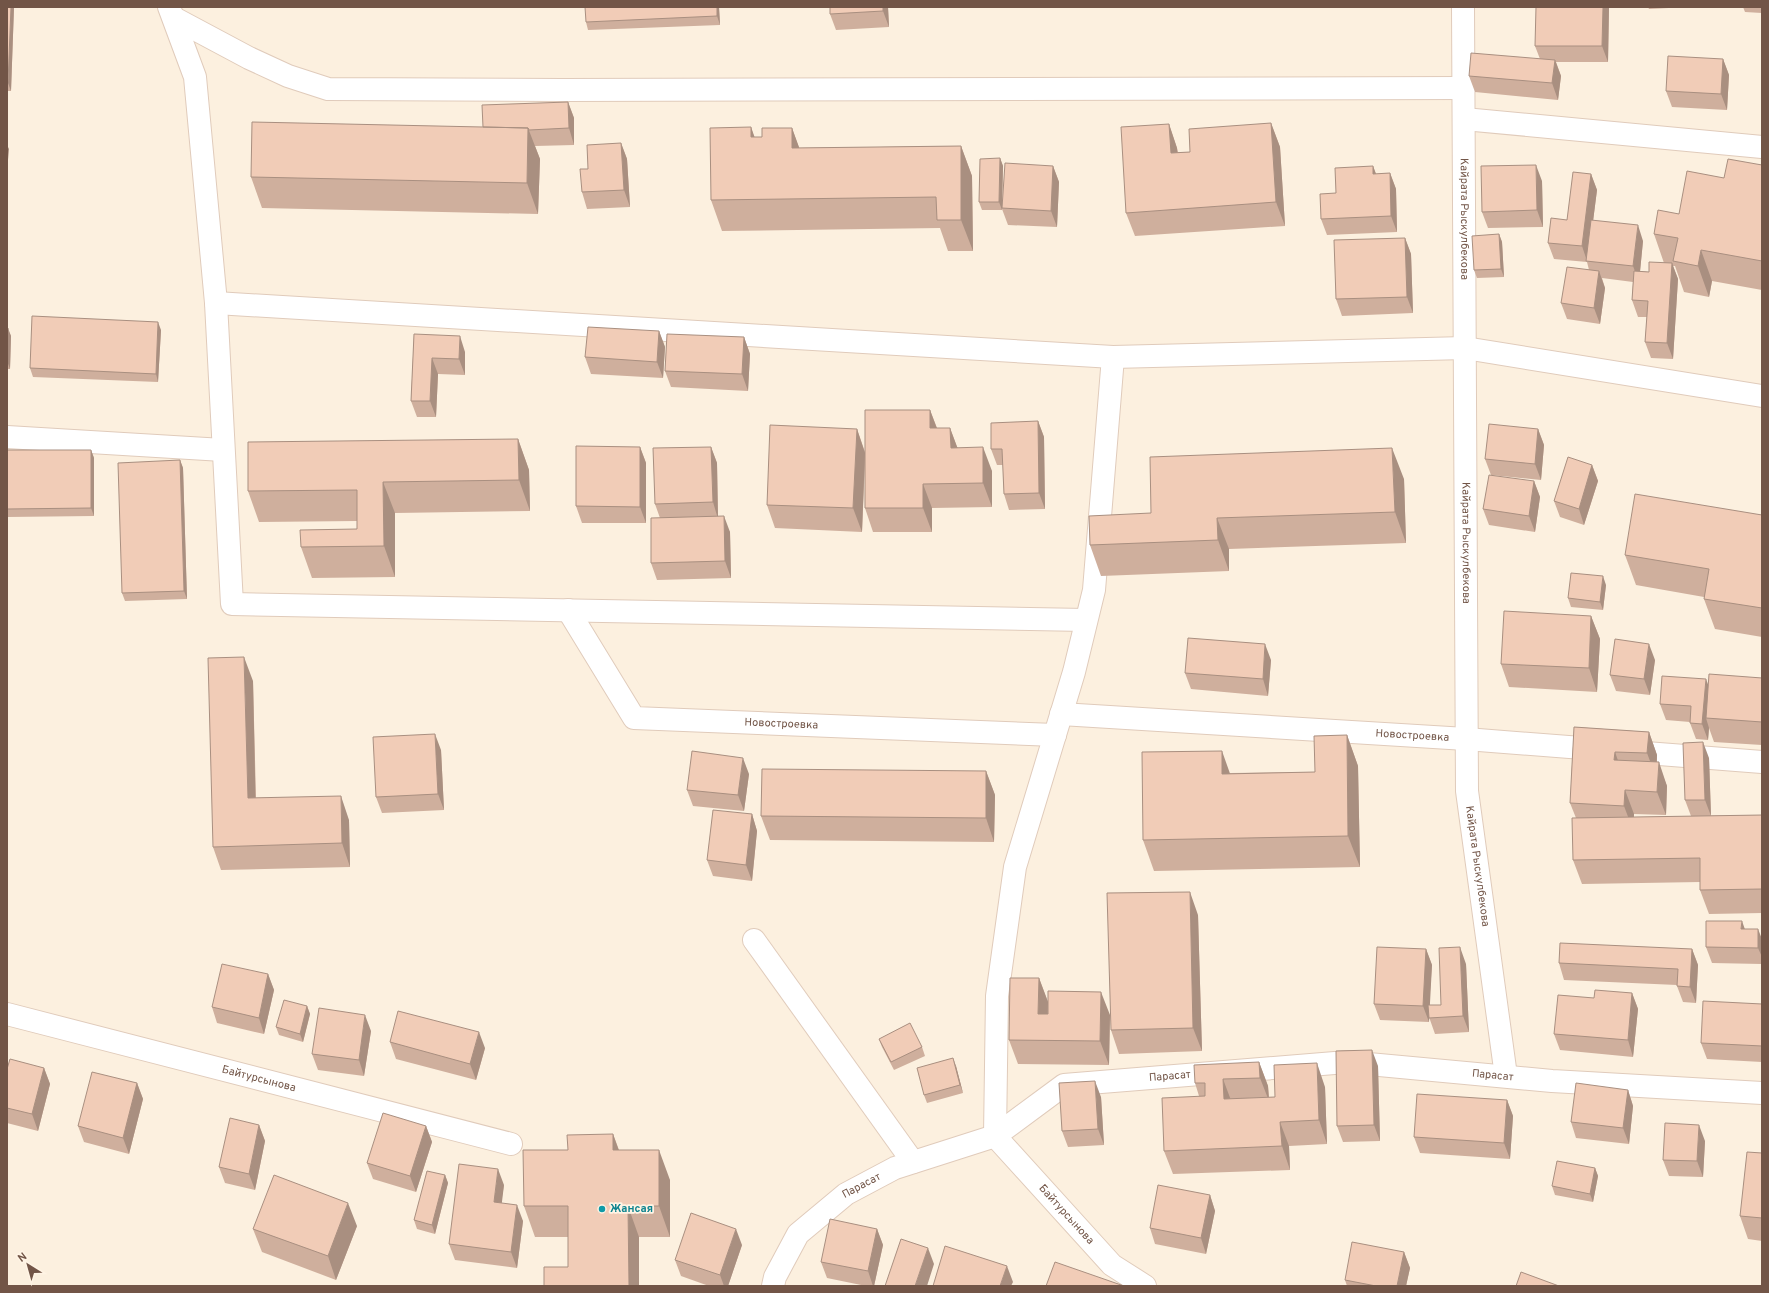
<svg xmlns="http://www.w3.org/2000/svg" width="1769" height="1293" viewBox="0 0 1769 1293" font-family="Overpass,sans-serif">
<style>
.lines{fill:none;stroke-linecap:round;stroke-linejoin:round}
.minor-casing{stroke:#e0cbbb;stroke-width:24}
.minor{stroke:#fff;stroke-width:22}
.wall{fill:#cfaf9d}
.shaded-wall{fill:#a98f80}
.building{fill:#f1ccb7;stroke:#a98f80}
.culture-dot{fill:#0f9aa8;stroke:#fff4e5;stroke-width:1.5}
.labels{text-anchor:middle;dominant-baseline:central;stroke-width:3.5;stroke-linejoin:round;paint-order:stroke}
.street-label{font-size:11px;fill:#725547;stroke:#fff4e5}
.culture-label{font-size:11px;font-weight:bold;fill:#0d838f;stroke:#fff4e5;text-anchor:start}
</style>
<rect width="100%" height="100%" fill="#fcf0df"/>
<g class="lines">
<defs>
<g id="minor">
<path d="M169,7l26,70 21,226 16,301 854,16"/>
<path id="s1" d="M1463,7l4,784 39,285"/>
<path d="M174,18l75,40 39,18 40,13 235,1 901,-2"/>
<path d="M1464,119l298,28"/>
<path d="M216,303l897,54 352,-9 297,48"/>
<path d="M7,437l216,13"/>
<path id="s2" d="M568,610l66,108 421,17"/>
<path id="s3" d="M1061,714l405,25 296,23"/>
<path d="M754,940l159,222"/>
<path id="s4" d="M7,1014l504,130"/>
<path d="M995,1136l2,-140 18,-129 59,-195 20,-82 19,-233"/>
<path id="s5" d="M995,1136l117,129 33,21"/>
<path id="s6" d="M773,1286l2,-9 23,-43 48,-40 49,-26 100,-32 69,-51 283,-23 205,19 210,12"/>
</g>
</defs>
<use href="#minor" class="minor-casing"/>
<use href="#minor" class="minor"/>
</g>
<path class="wall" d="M7,7h7l-3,84h-4z
M719,7l1,18 -132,5 -2,-8z
M888,7l1,20 -53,3 -6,-16z
M1609,7l-1,55h-52l5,14 -3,24 -83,-8 -6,-16 71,-17 -5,-13z
M1648,7h40l-39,2z
M1743,7h19v6l-17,-1z
M1723,59l6,16 -2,35 -55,-3 -6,-16z
M568,102l6,16v27l-39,1 5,13 -2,55 -276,-6 -11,-31 232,-50z
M1271,123l9,24 5,79 -150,10 -9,-23 43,-89 8,24 1,4h12z
M751,127l3,10h8l30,-9 7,20 162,-2 11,30 1,75h-25l-8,-23 -218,3 -11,-31z
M621,143l6,16 3,48 -43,2 -5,-17 6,-23z
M1000,158l3,8 -1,37 51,-37 6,16 -2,45 -49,-2 -6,-16v1h-20l-3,-8z
M1762,165v125l-50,-9 -3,16 -25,-5 -9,-26h-2l5,13 -5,80 -22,-1 -6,-16 2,-25h-9l-6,-17 1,-18 -31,-4 3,10 -5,36 -33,-5 -6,-16 28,-33 -2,-8 -33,-3 -6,-16 19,-23 24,-46 6,16 -4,31 50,20 -3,30 9,1 15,-9 -10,-29 70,-56z
M1373,166l3,8 14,-1 6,16 1,43 -70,3 -6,-16 15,-26z
M1542,181l1,46 -55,1 -6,-16z
M1499,234l3,8 2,35 -27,1 -3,-8z
M1405,238l6,16 2,59 -71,3 -6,-17z
M7,328l4,8 -1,33h-3z
M161,330l-3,52 -125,-5 -3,-9z
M659,331l6,16 -2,31 -72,-4 -6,-17z
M414,334l51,18v23l-27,-1 -2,43h-19l-6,-16z
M744,337l6,17 -2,37 -77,-4 -6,-16z
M930,410l7,18h13l7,19 35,24v36l-60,1v24h-59l-8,-24v-46l-3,70 -87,-4 -8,-23 90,-76 8,23z
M1038,421l6,16 1,72 -36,1 -5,-16 -1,-29h-6l-6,-16z
M1538,429l6,16 -3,35 -50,-5 -6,-16z
M518,439l11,31 1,41 -135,2v64l-83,1 -11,-31 56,-18v-8l-98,1 -11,-31z
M640,447l6,16v60h-64l-6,-17z
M711,447l6,16 1,53 12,16 1,46 -74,2 -6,-17 9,-45 -5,-14z
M7,450h84l3,8v58l-87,1z
M180,460l3,8 4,131 -62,2 -3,-8z
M1592,465l6,16 -14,44 -24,-8 -6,-16z
M1404,479l2,64 -177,6v22l-128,5 -11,-31 61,-32z
M1534,481l6,16 -5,35 -46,-7 -6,-16z
M1762,515v122l-47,-8 -11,-30v-2l-68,-12 -11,-30z
M1606,585l-3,25 -32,-3 -3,-9z
M1591,616l9,23 -3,53 -88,-5 -8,-23z
M1271,660l-3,36 -77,-7 -6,-16z
M1655,660l-5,35 -34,-4 -6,-16z
M1762,678v67l-48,-3 -5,-14 -1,12 -12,-1 -6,-16v-1l-24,-2 -6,-16 48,-19z
M253,681l3,117 93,22 1,47 -129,3 -8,-23z
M1574,727l75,5 8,23v7l10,24 -1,29 -32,-1v3l128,-2v98l-53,1 -9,-24v-8l-118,2 -9,-24 3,-42 -6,-15z
M1347,735l11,31 2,101 -206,4 -11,-31 87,-67 85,-1z
M441,750l3,60 -62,3 -6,-16z
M1709,758l2,58h-20l-6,-16z
M986,771l9,24 -1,47 -224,-2 -9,-24z
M749,774l-5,37 -51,-5 -6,-16z
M752,814l5,17 -5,50 -39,-5 -6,-16z
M1198,915l4,136 -83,3 -8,-24z
M1744,929l18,10v25l-50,-1 -6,-16z
M1426,949l6,16 -3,40h12l25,-41 3,68 -34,2 -6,-17v5l-49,-2 -6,-16z
M1692,949l6,16 -2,38 -13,-1 -6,-16v-1l-113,-5 -5,-17z
M268,974l6,16 -10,44 -47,-11 -5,-16z
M1039,978l9,24 62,13 -1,50 -91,-1 -9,-24z
M1632,993l6,16 -5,48 -73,-7 -6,-16z
M1762,1004v58l-55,-3 -6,-16z
M307,1006l3,8 -7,28 -24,-7 -3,-8z
M371,1031l-7,45 -46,-6 -6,-16z
M879,1039l43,8 3,9 -31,14 -12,-23z
M390,1042l95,6 -9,32 -80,-21z
M1259,1062l9,24 1,11h6l50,-10 2,57 -38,2 1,24 -117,4 -9,-23 35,-55 -4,-13z
M956,1066l7,27 -36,10 -3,-8z
M1378,1066l2,75 -37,1 -6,-16z
M44,1068l6,16 -12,47 -31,-8v-54z
M137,1083l6,16 -14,55 -45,-12 -6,-16z
M1628,1090l5,16 -4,38 -53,-6 -5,-16z
M1101,1097l3,48 -36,2 -6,-16z
M1507,1100l6,16 -3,43 -90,-6 -6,-16z
M259,1125l6,16 -10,49 -30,-7 -6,-16z
M426,1126l6,16 -16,50 -43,-13 -6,-16z
M613,1134l6,16 51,30v57h-31v49h-95l24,-19v-30h-33l-11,-31 44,-56z
M1705,1141l-2,36 -34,-1 -6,-16z
M1762,1153v88l-14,-2 -8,-23z
M1595,1168l3,8 -5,26 -38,-7 -3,-9z
M445,1175l3,8 -13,51 -18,-5 -3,-9z
M504,1185l-3,18 22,18 -6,47 -62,-8 -6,-16z
M1210,1195l5,16 -9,43 -51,-10 -5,-16z
M357,1226l-21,54 -74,-28 -9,-23z
M877,1229l6,16 -9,41h-8l-39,-8 -6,-16z
M742,1245l-14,41h-19l-28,-10 -6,-16z
M1404,1252l6,16 -4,18h-59l-2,-6z"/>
<path class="shaded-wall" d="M11,7h3l-3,84 -3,-8z
M717,7h2l1,18 -3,-9z
M883,7h5l1,20 -6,-16z
M1603,7h6l-1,55 -6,-16z
M1723,59l6,16 -2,35 -6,-16z
M1555,60l6,16 -3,24 -6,-17z
M568,102l6,16v27l-5,-17z
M1271,123l9,24 5,79 -9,-24z
M1169,124l8,24 2,28 -8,-23z
M751,127l11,31 -11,-21z
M528,128l12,31 -2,55 -11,-31z
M792,128l11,30 -11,-10z
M621,143l6,16 3,48 -6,-17z
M7,145l2,4 -2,22z
M961,146l11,30 1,75 -12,-31z
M1000,158l3,8 -1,44 -3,-8z
M1536,165l6,16 1,46 -6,-17z
M1053,166l6,16 -2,45 -6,-16z
M1373,166l6,16 -6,-8z
M1390,173l6,16 1,43 -6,-16z
M1591,174l6,16 -9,71h-1l-5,-15z
M1638,225l5,16 -4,41 -6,-16z
M1499,234l3,8 2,35 -3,-8z
M1405,238l6,16 2,59 -6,-16z
M1701,250l11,31 -3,16 -11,-31z
M1672,263l6,16 -5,80 -6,-16z
M1599,271l6,17 -5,36 -6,-16z
M158,322l3,8 -3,52 -2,-8z
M8,328l3,8 -1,33 -3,-8z
M659,331l6,16 -2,31 -6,-16z
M460,336l5,16v23l-6,-16z
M744,337l6,17 -2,37 -6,-17z
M432,358l6,16 -2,43 -6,-16z
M930,410l9,24 -9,-6z
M1038,421l6,16 1,72 -6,-16z
M950,428l9,24 -8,-4z
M857,429l8,24 -3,79 -9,-24z
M1538,429l6,16 -3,35 -6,-16z
M518,439l11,31 1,41 -11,-31z
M640,447l6,16v60l-6,-16z
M711,447l6,16 1,56 -5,-17z
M983,447l9,24v36l-9,-24z
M1392,448l12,31 2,64 -11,-31z
M91,450l3,8v58l-3,-8z
M180,460l3,8 4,131 -3,-8z
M1592,465l6,16 -14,44 -5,-16z
M1534,481l6,16 -5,35 -6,-16z
M383,482l12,31v64l-11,-31z
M923,484l9,24v24l-9,-24z
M724,516l6,16 1,46 -6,-17z
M1217,518l12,31v22l-11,-31z
M1603,576l3,9 -3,25 -3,-8z
M1591,616l9,23 -3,53 -8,-24z
M1265,644l6,16 -3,36 -5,-17z
M1649,644l6,16 -5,35 -6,-16z
M244,657l9,24 3,141 -8,-24z
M1706,679l6,16 -6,23 3,10 -1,12 -6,-16z
M1649,732l8,23 -1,22 -9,-24z
M435,734l6,16 3,60 -6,-16z
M1347,735l11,31 2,101 -12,-31z
M1703,742l6,16 2,58 -6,-16z
M1222,751l11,31 -11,-8z
M1615,752l8,23 -9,-15z
M743,758l6,16 -5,37 -6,-16z
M1659,762l8,24 -1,29 -9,-23z
M986,771l9,24 -1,47 -8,-24z
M1625,790l9,24 -1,16 -9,-24z
M341,796l8,24 1,47 -8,-24z
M752,814l5,17 -5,50 -6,-16z
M1190,892l8,23 4,136 -9,-23z
M1742,921l6,17 -7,-9z
M1758,929l4,10v18l-4,-9z
M1460,947l6,17 3,68 -6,-16z
M1426,949l6,16 -3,57 -6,-16z
M1692,949l6,16 -2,38 -6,-16z
M268,974l6,16 -10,44 -5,-16z
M1039,978l9,24 -1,36 -9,-24z
M1101,992l9,23 -1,50 -9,-24z
M1632,993l6,16 -5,48 -5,-17z
M307,1006l3,8 -7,28 -3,-8z
M365,1015l6,16 -7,45 -5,-16z
M479,1032l6,16 -9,32 -6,-16z
M1372,1050l6,16 2,75 -6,-16z
M953,1058l3,8 7,27 -3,-8z
M1259,1062l9,24 1,15 -9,-23z
M1317,1063l8,24 2,57 -8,-24z
M44,1068l6,16 -12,47 -6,-17z
M1223,1079l9,24 -8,-4z
M1095,1081l6,16 3,48 -6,-16z
M137,1083l6,16 -14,55 -6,-16z
M1628,1090l5,16 -4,38 -6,-16z
M1507,1100l6,16 -3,43 -6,-16z
M1280,1122l9,24 1,24 -8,-24z
M259,1125l6,16 -10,49 -6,-16z
M1699,1125l6,16 -2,36 -6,-16z
M426,1126l6,16 -16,50 -6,-16z
M613,1134l11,31 -11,-15z
M659,1150l11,30v57l-11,-31z
M1595,1168l3,8 -5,26 -3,-8z
M498,1169l6,16 -4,33 -6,-16z
M445,1175l3,8 -13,51 -3,-9z
M1210,1195l5,16 -9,43 -5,-16z
M348,1203l9,23 -21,54 -8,-24z
M517,1205l6,16 -6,47 -6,-16z
M628,1206l11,31v49h-10z
M736,1229l6,16 -14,41h-4l-4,-11z
M877,1229l6,16 -9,41h-1l-5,-15z
M928,1248l6,16 -7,22h-12z
M1404,1252l6,16 -4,18h-9z
M1007,1266l6,16 -2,4h-11z"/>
<path class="building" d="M7,7h4l-3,76h-1z
M585,7h132v9l-131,6z
M830,7h53v4l-53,3z
M1536,7h67l-1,39h-67z
M1471,53l84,7 -3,23 -83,-7z
M1668,56l55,3 -2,35 -55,-3z
M568,102l1,26 -40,2 -1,-2 -45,-1 -1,-22z
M252,122l276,6 -1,55 -276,-6z
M1271,123l5,79 -150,11 -5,-86 48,-3 2,29 19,-1 -1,-23z
M751,127v10h11v-9h30v20l169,-2v74h-24l-1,-23 -225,3 -1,-72z
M621,143l3,47 -42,2 -2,-23h8l-1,-24z
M1000,158l-1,44h-20l1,-43z
M1728,159l34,6v96l-61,-11 -3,16 -25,-5 5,-23 -24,-4 4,-24 21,4 8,-43 37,7z
M1005,163l48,3 -2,45 -49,-3z
M1536,165l1,45 -55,2 -1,-46z
M1373,166v8l17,-1 1,43 -70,3 -1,-25 16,-1 -1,-25z
M1573,172l18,2 -9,72 -34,-3 3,-25 16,2z
M1591,220l47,5 -5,41 -47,-5z
M1499,234l2,35 -27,1 -2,-34z
M1405,238l2,59 -71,2 -2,-59z
M1649,262l23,1 -5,80 -22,-1 3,-41 -16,-1 2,-29 15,1z
M1567,267l32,4 -5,37 -33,-5z
M32,316l126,6 -2,52 -126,-6z
M588,327l71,4 -2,31 -72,-5z
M7,328h1l-1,33z
M414,334l46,2 -1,23 -27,-1 -2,43h-19z
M667,334l77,3 -2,37 -77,-3z
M865,410h65v18h20l1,20 32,-1v36l-60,1v24h-58z
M1038,421l1,72 -35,1 -2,-45h-11v-26z
M1489,424l49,5 -3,35 -50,-5z
M770,425l87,4 -4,79 -86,-3z
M518,439l1,41 -136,2 1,64 -83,1 -1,-17 57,-1v-39l-109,1v-49z
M576,446l64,1v60l-64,-1z
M711,447l2,55 -58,2 -2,-56z
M1392,448l3,64 -178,6 1,22 -128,5 -1,-29 62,-3 -1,-56z
M7,450h84v58l-84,1z
M1568,457l24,8 -13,44 -25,-8z
M180,460l4,131 -62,2 -4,-130z
M1489,475l45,6 -5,35 -46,-7z
M1635,494l127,21v93l-58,-9 5,-30 -84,-14z
M724,516l1,45 -74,2v-45z
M1571,573l32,3 -3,26 -32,-4z
M1504,611l87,5 -2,52 -88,-4z
M1188,638l77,6 -2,35 -78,-6z
M1615,639l34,5 -5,35 -34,-4z
M244,657l4,141 93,-2 1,47 -129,4 -5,-189z
M1709,674l53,4v44l-56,-4z
M1662,676l44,3 -4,45 -12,-1 1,-17 -31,-2z
M1574,727l75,5 -2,21 -32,-1 -1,8 45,2 -2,30 -32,-2 -1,16 -54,-3z
M435,734l3,60 -62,3 -3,-60z
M1347,735l1,101 -205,4 -1,-88 80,-1v23l93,-2 -1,-36z
M1703,742l2,58h-20l-2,-57z
M692,751l51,7 -5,37 -51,-5z
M762,769l224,2v47l-225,-2z
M713,810l39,4 -6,51 -39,-5z
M1762,815v74l-62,1v-32l-127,2 -1,-42z
M1190,892l3,136 -82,2 -4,-137z
M1706,921h36l-1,8h17v19l-52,-1z
M1560,943l132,6 -2,38 -13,-1 1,-17 -119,-6z
M1377,947l49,2 -3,57 -49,-2z
M1460,947l3,69 -34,2 -1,-13h13l-2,-57z
M222,964l46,10 -9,44 -47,-11z
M1010,978h29l-1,36h10v-23l53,1 -1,49 -91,-1z
M1595,990l37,3 -4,47 -74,-6 4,-39 36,3z
M284,1000l23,6 -7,28 -24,-7z
M1703,1001l59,3v42l-61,-3z
M319,1008l46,7 -6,45 -47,-6z
M398,1011l81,21 -9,32 -80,-22z
M910,1023l12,24 -31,15 -12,-23z
M1372,1050l2,75 -37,1 -1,-75z
M953,1058l7,27 -36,10 -7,-27z
M10,1059l34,9 -12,46 -25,-6v-39z
M1259,1062l1,16 -37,1 1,20 51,-2 -1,-32 43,-2 2,57 -39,2 2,24 -118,5 -2,-53 43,-2v-13h-10l-1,-18z
M92,1072l45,11 -14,55 -45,-12z
M1095,1081l3,48 -36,2 -3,-48z
M1576,1083l52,7 -5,38 -52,-6z
M1417,1094l90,6 -3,43 -90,-6z
M383,1113l43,13 -16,50 -43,-13z
M230,1118l29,7 -10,49 -30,-7z
M1665,1123l34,2 -2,36 -34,-1z
M613,1134v16h46v56h-31l1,80h-85v-19h24v-61h-44l-1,-56h45l-1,-15z
M1747,1152l15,1v65l-22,-2z
M1557,1161l38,7 -5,26 -38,-8z
M459,1164l39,5 -4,33 23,3 -6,47 -62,-8z
M427,1171l18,4 -13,50 -18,-5z
M274,1175l74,28 -20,53 -75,-27z
M1158,1185l52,10 -9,43 -51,-10z
M691,1213l45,16 -16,46 -45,-15z
M830,1219l47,10 -9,42 -47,-9z
M901,1239l27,9 -13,38h-30z
M1352,1242l52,10 -7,34h-21l-31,-6z
M945,1246l62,20 -7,20h-67z
M1055,1262l69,24h-78z
M1521,1272l38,14h-43z"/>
<circle class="culture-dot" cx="602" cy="1209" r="4"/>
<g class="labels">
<g class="street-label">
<text stroke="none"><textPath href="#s1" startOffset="212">Кайрата Рыскулбекова</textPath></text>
<text stroke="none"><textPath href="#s1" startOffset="536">Кайрата Рыскулбекова</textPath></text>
<text stroke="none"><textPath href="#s2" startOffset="274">Новостроевка</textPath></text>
<text stroke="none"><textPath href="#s3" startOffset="352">Новостроевка</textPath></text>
<text stroke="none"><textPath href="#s1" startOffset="860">Кайрата Рыскулбекова</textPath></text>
<text stroke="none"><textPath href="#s6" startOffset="797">Парасат</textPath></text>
<text stroke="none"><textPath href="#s6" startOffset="473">Парасат</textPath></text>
<text stroke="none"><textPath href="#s4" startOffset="260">Байтурсынова</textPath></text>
<text stroke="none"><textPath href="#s6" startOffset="138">Парасат</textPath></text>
<text stroke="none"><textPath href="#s5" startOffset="106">Байтурсынова</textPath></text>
</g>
<g class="culture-label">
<text x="610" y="1209">Жансая</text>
</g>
</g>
<rect width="1769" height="1293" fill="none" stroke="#725547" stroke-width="16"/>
<g transform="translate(28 1265) rotate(323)" stroke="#fff4e5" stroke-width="3" paint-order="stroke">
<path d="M0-3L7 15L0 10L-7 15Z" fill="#725547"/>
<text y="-6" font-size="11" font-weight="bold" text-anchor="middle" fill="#725547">N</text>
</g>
</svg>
